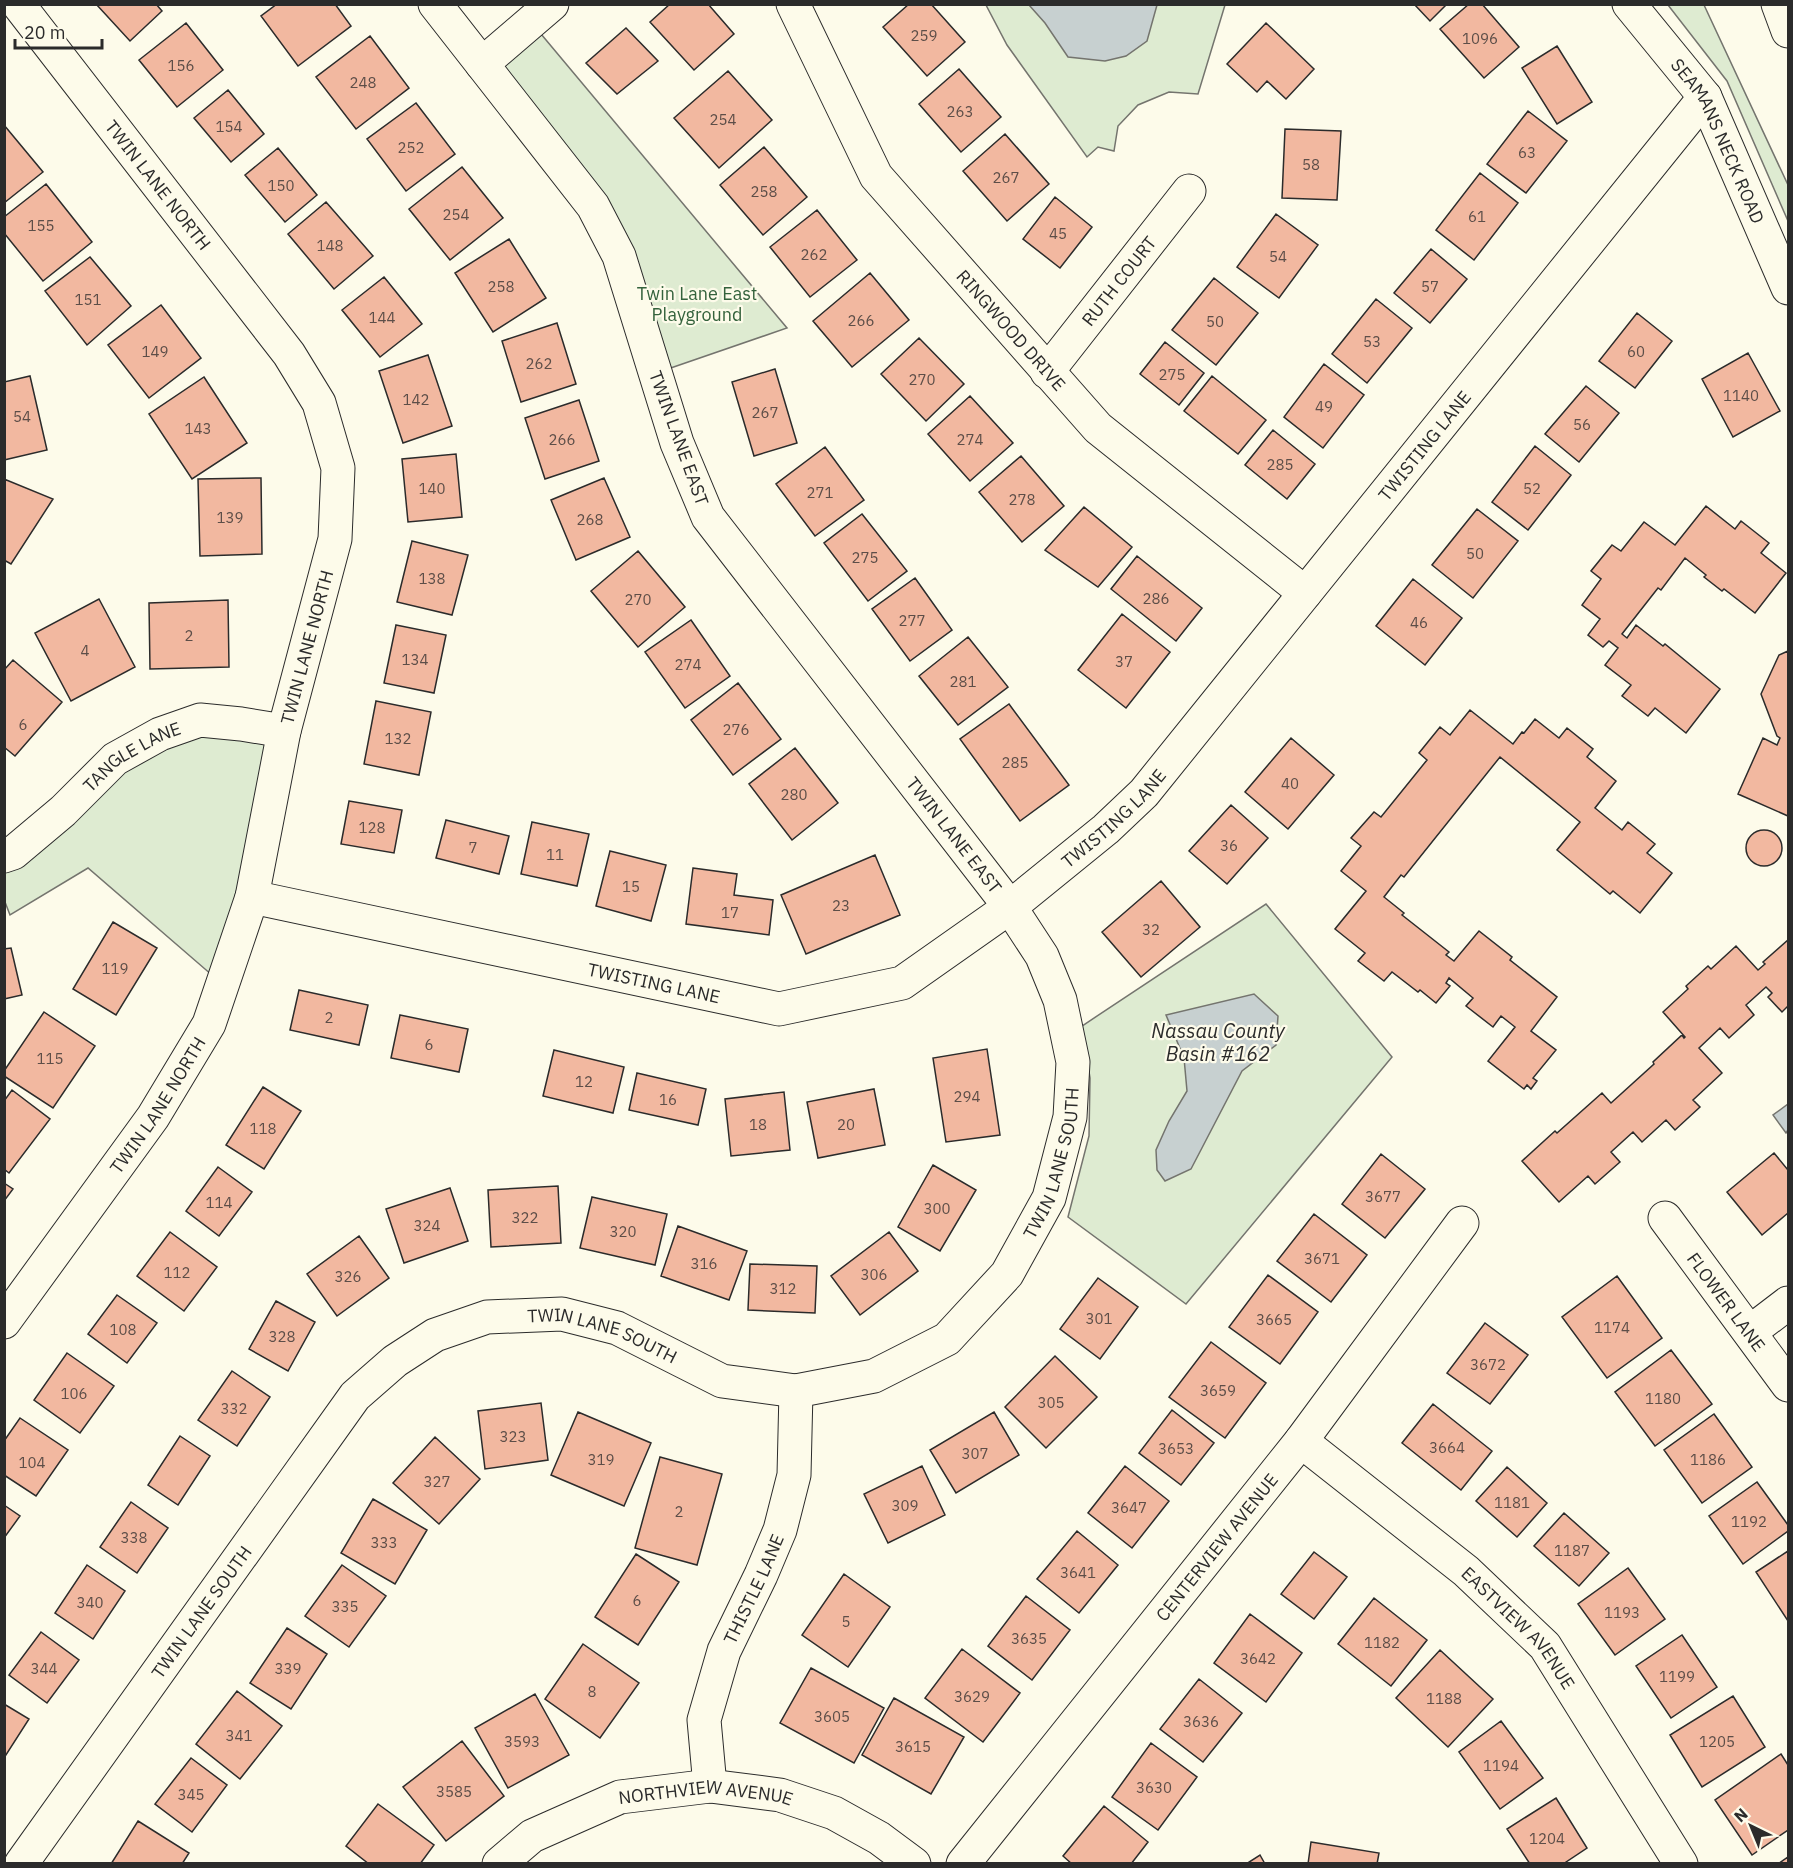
<svg xmlns="http://www.w3.org/2000/svg" width="1793" height="1868" viewBox="0 0 1793 1868" font-family="'IBM Plex Sans',sans-serif">
<style>
.green{fill:#deebd1;stroke:#74746e;stroke-width:1.5}
.water{fill:#c7d0d0;stroke:#74746e;stroke-width:1.5}
.building{fill:#f2b8a0;stroke:#2b2b2b;stroke-width:1.5}
.lines{fill:none;stroke-linecap:round;stroke-linejoin:round}
.minor-casing{stroke:#2b2b2b;stroke-width:35}
.major-casing{stroke:#2b2b2b;stroke-width:35}
.highway-casing{stroke:#2b2b2b;stroke-width:35}
.minor{stroke:#fdfbea;stroke-width:33}
.major{stroke:#fdfbea;stroke-width:33}
.highway{stroke:#fdfbea;stroke-width:33}
.labels{text-anchor:middle;dominant-baseline:central;stroke-width:4.5;stroke-linejoin:round;paint-order:stroke}
.number-label{font-size:15px;fill:#5d4e48}
.street-label{font-size:18px;fill:#2b2b2b;stroke:#fdfbea}
.park-label{font-size:18px;fill:#34623c;stroke:#fdfbea}
.water-label{font-size:20px;font-style:italic;fill:#2b2b2b;stroke:#fdfbea}
</style>
<rect width="100%" height="100%" fill="#fdfbea"/>
<path class="green" d="M986,5h239l-27,89 -29,-2 -31,13 -20,21 -4,25 -16,-4 -11,10 -80,-112z
M1668,5h36l84,180v36l-61,-140z
M536,28l251,300 -125,43 -33,-110 -138,-196z
M281,732l-61,250 -132,-114 -78,47 -5,-13v-44l157,-121z
M1266,904l126,153 -206,247 -118,-87 21,-81 1,-58 -8,-52z"/>
<path class="water" d="M1029,5h128l-10,36 -21,15 -21,5 -37,-4 -23,-34z
M1254,994l24,22 -2,29 -34,26 -51,98 -26,12 -8,-11 -1,-20 13,-29 18,-30 -3,-33 -18,-43z
M1788,1104v26l-2,3 -13,-18z"/>
<path class="building" d="M96,4h60l6,7 -32,30z
M277,4h58l16,22 -53,40 -37,-50z
M670,4h38l26,30 -40,36 -44,-48z
M909,4h22l34,38 -38,34 -44,-49z
M1414,4h33l-17,17z
M1469,4h13l37,43 -35,31 -44,-49z
M186,23l37,47 -46,37 -38,-47z
M1266,23l48,46 -28,30 -19,-18 -10,11 -30,-28z
M626,28l32,33 -41,33 -31,-31z
M370,36l39,52 -53,41 -40,-52z
M1557,46l35,56 -35,22 -35,-56z
M959,69l42,48 -40,35 -42,-48z
M728,71l44,49 -53,48 -45,-50z
M228,90l36,44 -33,28 -37,-44z
M416,103l39,51 -49,37 -39,-52z
M1528,111l39,30 -41,52 -39,-29z
M4,125l39,47 -39,31z
M1285,129l56,2 -4,69 -55,-2z
M1005,134l44,50 -42,37 -44,-50z
M764,147l43,50 -44,38 -43,-50z
M278,148l39,47 -32,27 -40,-47z
M462,167l41,51 -53,42 -41,-51z
M1480,173l38,30 -44,57 -38,-30z
M46,184l46,58 -49,39 -39,-48v-16z
M1055,197l37,30 -32,41 -37,-29z
M326,202l47,54 -39,33 -46,-55z
M817,210l40,50 -47,37 -40,-50z
M1276,214l42,31 -39,53 -42,-31z
M509,239l37,59 -53,34 -38,-59z
M1431,249l36,30 -37,44 -36,-30z
M90,257l41,49 -44,39 -42,-54z
M870,273l39,47 -57,47 -39,-46z
M384,277l38,47 -42,33 -38,-47z
M1214,278l44,35 -42,52 -44,-35z
M1376,299l36,29 -45,55 -35,-29z
M161,305l40,53 -52,40 -41,-53z
M1637,313l35,28 -37,47 -36,-27z
M557,323l19,61 -55,18 -19,-61z
M919,338l45,46 -38,37 -45,-47z
M1165,342l39,31 -25,32 -39,-31z
M1748,353l32,58 -47,26 -31,-58z
M428,355l24,71 -49,17 -24,-72z
M1324,364l40,31 -41,53 -39,-31z
M775,369l22,74 -43,13 -22,-74z
M30,376l17,74 -43,10v-78z
M1212,376l54,44 -28,34 -54,-43z
M204,377l43,66 -55,36 -43,-65z
M1586,386l33,27 -40,49 -34,-28z
M970,396l43,47 -43,38 -42,-47z
M579,400l20,61 -54,18 -20,-61z
M1273,430l42,34 -28,35 -42,-34z
M1535,446l36,29 -43,55 -36,-28z
M825,447l39,53 -49,36 -39,-52z
M456,454l6,63 -54,5 -6,-63z
M1021,456l43,50 -42,36 -43,-50z
M261,478l1,76 -62,2 -2,-77z
M604,478l26,59 -54,23 -25,-60z
M4,479l49,20 -42,65 -7,-4z
M1706,506l29,23 6,-8 28,22 -8,10 25,20 -31,40 -31,-24 -2,2 -18,-14 2,-2 -21,-17 -24,32 -3,-2 -36,46 5,4 9,-13 27,21 2,-2 55,45 -34,44 -31,-25 -7,8 -26,-20 9,-11 -26,-20 13,-17 -9,-7 -6,6 -15,-12 12,-16 -18,-14 19,-26 -10,-8 21,-26 9,6 23,-29 31,23z
M1084,507l48,40 -34,40 -53,-37z
M1477,509l41,32 -45,57 -41,-33z
M862,514l45,57 -39,30 -44,-58z
M412,541l56,14 -16,60 -55,-13z
M638,551l47,56 -47,40 -47,-56z
M1137,556l65,52 -26,33 -65,-52z
M915,578l37,52 -42,31 -38,-52z
M1413,579l49,39 -37,47 -49,-39z
M99,599l36,68 -64,34 -36,-68z
M228,600l1,67 -79,2 -1,-66z
M1122,614l48,38 -44,56 -48,-38z
M691,620l39,56 -45,32 -40,-56z
M396,625l50,10 -12,58 -50,-10z
M968,637l40,50 -50,38 -39,-49z
M1788,651v165l-50,-22 25,-56 14,7 3,-7 -3,-2 -16,-42 18,-39z
M13,660l49,42 -47,54 -11,-9v-77z
M738,683l43,56 -48,36 -42,-55z
M376,701l55,11 -12,63 -55,-11z
M1009,704l60,81 -49,36 -60,-82z
M1470,710l43,34 9,-12 2,1 11,-14 24,19 8,-10 26,21 -6,8 29,24 -21,27 27,22 6,-8 27,22 -8,9 25,20 -32,40 -27,-22 -3,3 -53,-44 23,-28 -80,-65 -96,120 -3,-2 -17,22 20,16 -2,2 47,37 -3,3 8,6 25,-30 33,26 -2,3 47,37 -26,34 25,19 -23,28 4,3 -6,8 -4,-4 -3,4 -36,-28 27,-34 -14,-11 -8,11 -27,-21 7,-8 -24,-20 -3,5 4,3 -14,17 -16,-13 -2,2 -26,-20 -8,9 -26,-20 7,-8 -30,-24 31,-38 -25,-20 20,-25 -10,-8 23,-26 7,5 46,-57 -8,-7 21,-26 10,8z
M1291,738l43,37 -46,54 -43,-37z
M795,748l43,55 -46,37 -43,-56z
M349,801l53,9 -8,43 -53,-9z
M1231,805l37,33 -41,46 -38,-33z
M446,820l63,16 -10,38 -63,-16z
M532,822l57,12 -12,52 -56,-12z
M1746 848a18 18 0 1 1 36 0a18 18 0 1 1-36 0Z
M610,851l56,14 -15,56 -55,-15z
M875,855l25,60 -94,39 -25,-59z
M693,868l44,6 -3,21 39,5 -4,35 -83,-11z
M1161,881l39,46 -59,50 -39,-45z
M113,922l44,26 -41,67 -43,-26z
M1788,940v66l-6,6 -14,-15 4,-4 -6,-6 -20,18 8,10 -25,23 -9,-10 -21,20 23,25 -29,27 7,7 -25,23 -9,-10 -24,22 -9,-10 -22,20 9,10 -25,22 -7,-8 -29,26 -37,-41 33,-30 2,2 45,-40 9,10 43,-39 -1,-2 29,-27 2,3 1,-1 -22,-25 25,-23 -2,-3 22,-20 3,3 25,-23 22,24 7,-6 -2,-2z
M11,948l11,47 -18,4v-50z
M299,990l69,15 -9,40 -69,-15z
M44,1012l51,34 -42,62 -49,-32v-5z
M400,1015l68,14 -9,43 -68,-14z
M987,1049l13,86 -54,7 -13,-84z
M554,1050l70,17 -11,46 -70,-17z
M637,1073l69,16 -8,36 -69,-15z
M263,1087l38,24 -37,58 -38,-24z
M874,1089l11,56 -67,13 -11,-56z
M12,1090l38,29 -41,54 -5,-4v-68z
M784,1092l6,58 -59,6 -6,-57z
M1774,1153l14,17v43l-26,22 -35,-43z
M1381,1154l44,35 -40,49 -43,-34z
M933,1165l43,25 -36,61 -42,-24z
M218,1167l34,25 -33,44 -33,-25z
M4,1183l9,6 -9,12z
M558,1186l3,57 -70,4 -3,-57z
M450,1188l18,53 -64,22 -18,-54z
M592,1197l75,17 -12,51 -75,-17z
M1314,1214l53,41 -36,47 -54,-41z
M678,1226l69,25 -18,49 -68,-24z
M170,1232l47,35 -33,44 -47,-35z
M889,1232l29,39 -58,44 -29,-39z
M359,1236l30,42 -52,38 -30,-42z
M750,1264l67,2 -2,47 -67,-3z
M1268,1275l50,37 -38,52 -51,-37z
M1617,1276l45,62 -55,40 -45,-61z
M1098,1278l40,29 -38,52 -40,-30z
M117,1295l40,28 -30,40 -39,-29z
M276,1301l39,21 -27,49 -39,-22z
M1485,1323l43,32 -38,49 -43,-31z
M1211,1342l55,41 -41,55 -56,-41z
M1671,1350l41,54 -57,42 -40,-54z
M67,1353l47,33 -34,47 -46,-33z
M1055,1356l42,41 -51,51 -41,-41z
M232,1371l38,26 -33,49 -39,-26z
M541,1403l7,57 -63,9 -7,-58z
M1433,1404l59,47 -31,39 -59,-47z
M1172,1410l42,33 -33,42 -42,-32z
M578,1412l73,31 -27,63 -73,-31z
M994,1412l25,43 -63,38 -26,-43z
M1714,1414l38,53 -50,36 -38,-53z
M20,1418l48,32 -32,46 -32,-21v-34z
M180,1436l30,20 -32,49 -30,-20z
M435,1437l45,42 -41,45 -46,-41z
M660,1457l62,17 -25,91 -62,-17z
M922,1466l23,49 -57,28 -24,-49z
M1125,1466l44,35 -37,47 -44,-35z
M1507,1467l40,36 -30,34 -41,-36z
M1757,1482l31,43v6l-45,33 -34,-48z
M373,1499l54,31 -32,54 -54,-31z
M131,1502l37,26 -31,45 -37,-26z
M4,1505l16,11 -16,22z
M1564,1513l45,40 -30,33 -45,-40z
M1077,1531l41,34 -39,48 -42,-34z
M1788,1551v70l-32,-49z
M1314,1552l33,25 -33,42 -33,-25z
M636,1554l43,28 -41,63 -43,-28z
M87,1565l38,26 -32,48 -38,-26z
M342,1565l44,31 -37,51 -44,-31z
M1628,1568l37,51 -50,36 -37,-51z
M844,1574l46,33 -42,60 -46,-32z
M1026,1596l44,34 -38,50 -44,-34z
M1374,1598l53,42 -36,46 -53,-42z
M1250,1614l52,39 -36,49 -52,-39z
M287,1628l40,26 -36,55 -41,-26z
M41,1632l38,28 -32,43 -38,-28z
M1682,1635l35,52 -46,31 -35,-52z
M583,1644l56,39 -39,55 -55,-39z
M962,1649l58,44 -37,49 -58,-44z
M1440,1650l53,49 -45,48 -52,-49z
M811,1668l73,40 -30,55 -74,-40z
M1199,1679l43,34 -39,49 -43,-33z
M237,1691l45,35 -42,53 -44,-35z
M535,1694l34,61 -61,33 -33,-60z
M1733,1696l32,51 -63,40 -32,-52z
M894,1698l70,39 -33,57 -69,-39z
M4,1704l25,15 -25,39z
M1501,1721l42,57 -43,31 -41,-57z
M462,1741l42,55 -58,45 -43,-54z
M1151,1743l46,34 -39,53 -46,-33z
M1781,1754l7,11v65l-36,25 -37,-55z
M191,1758l36,27 -35,47 -37,-28z
M1556,1798l31,50 -24,16h-33l-23,-35z
M378,1804l56,41 -14,19h-51l-23,-18z
M1104,1806l44,36 -17,22h-59l-9,-8z
M138,1821l51,32 -7,11h-71z
M1311,1842l68,11 -2,11h-69z
M1260,1855l5,9h-19z
M1788,1857v7h-10z"/>
<g class="lines">
<defs>
<g id="minor">
<path id="s1" d="M793,4l83,172 222,252 207,165"/>
<path d="M482,64l70,-60"/>
<path id="s2" d="M1047,372l142,-181"/>
<path id="s3" d="M4,856l9,-3 50,-42 52,-52 45,-25 40,-14 41,4 43,7"/>
<path id="s4" d="M252,897l527,112 123,-26 108,-76 96,-78 38,-36 561,-696"/>
<path id="s5" d="M1665,1218l123,167"/>
<path id="s6" d="M4,1322l149,-205 56,-93 43,-127 32,-166 51,-192 3,-71 -19,-65 -30,-49 -271,-350"/>
<path d="M1750,1332l38,-29"/>
<path id="s7" d="M1301,1441l165,130 79,75 136,218"/>
<path id="s8" d="M710,1786l-6,-66 20,-69 37,-76 19,-45 14,-55 2,-84"/>
<path id="s9" d="M21,1864l334,-468 40,-35 40,-26 52,-18 75,-3 55,14 105,53 74,10 78,-15 73,-37 60,-65 42,-76 21,-81 3,-55 -13,-62 -18,-44 -32,-49 -302,-390 -31,-74 -58,-187 -26,-50 -158,-202"/>
<path id="s10" d="M499,1864l33,-28 88,-39 90,-11 70,9 54,18 45,25 35,26"/>
<path id="s11" d="M963,1864l338,-423 161,-218"/>
</g>
<g id="major">
<path id="s12" d="M1629,4l76,93 83,191"/>
</g>
<path id="highway" d="M1778,4l10,27"/>
</defs>
<use href="#minor" class="minor-casing"/>
<use href="#major" class="major-casing"/>
<use href="#highway" class="highway-casing"/>
<use href="#minor" class="minor"/>
<use href="#major" class="major"/>
<use href="#highway" class="highway"/>
</g>
<g class="labels">
<g class="number-label">
<text x="924" y="35">259</text>
<text x="1480" y="38">1096</text>
<text x="181" y="65">156</text>
<text x="363" y="82">248</text>
<text x="960" y="111">263</text>
<text x="723" y="119">254</text>
<text x="229" y="126">154</text>
<text x="411" y="147">252</text>
<text x="1527" y="152">63</text>
<text x="1311" y="164">58</text>
<text x="1006" y="177">267</text>
<text x="281" y="185">150</text>
<text x="764" y="191">258</text>
<text x="456" y="214">254</text>
<text x="1477" y="216">61</text>
<text x="41" y="225">155</text>
<text x="1058" y="233">45</text>
<text x="330" y="245">148</text>
<text x="814" y="254">262</text>
<text x="1278" y="256">54</text>
<text x="501" y="286">258</text>
<text x="1430" y="286">57</text>
<text x="88" y="299">151</text>
<text x="382" y="317">144</text>
<text x="861" y="320">266</text>
<text x="1215" y="321">50</text>
<text x="1372" y="341">53</text>
<text x="155" y="351">149</text>
<text x="1636" y="351">60</text>
<text x="539" y="363">262</text>
<text x="1172" y="374">275</text>
<text x="922" y="379">270</text>
<text x="1741" y="395">1140</text>
<text x="416" y="399">142</text>
<text x="1324" y="406">49</text>
<text x="765" y="412">267</text>
<text x="22" y="416">54</text>
<text x="1582" y="424">56</text>
<text x="198" y="428">143</text>
<text x="562" y="439">266</text>
<text x="970" y="439">274</text>
<text x="1280" y="464">285</text>
<text x="432" y="488">140</text>
<text x="1532" y="488">52</text>
<text x="820" y="492">271</text>
<text x="1022" y="499">278</text>
<text x="230" y="517">139</text>
<text x="590" y="519">268</text>
<text x="1475" y="553">50</text>
<text x="865" y="557">275</text>
<text x="432" y="578">138</text>
<text x="1156" y="598">286</text>
<text x="638" y="599">270</text>
<text x="912" y="620">277</text>
<text x="1419" y="622">46</text>
<text x="189" y="635">2</text>
<text x="85" y="650">4</text>
<text x="415" y="659">134</text>
<text x="1124" y="661">37</text>
<text x="688" y="664">274</text>
<text x="963" y="681">281</text>
<text x="23" y="724">6</text>
<text x="736" y="729">276</text>
<text x="398" y="738">132</text>
<text x="1015" y="762">285</text>
<text x="1290" y="783">40</text>
<text x="794" y="794">280</text>
<text x="372" y="827">128</text>
<text x="1229" y="845">36</text>
<text x="473" y="847">7</text>
<text x="555" y="854">11</text>
<text x="631" y="886">15</text>
<text x="841" y="905">23</text>
<text x="730" y="912">17</text>
<text x="1151" y="929">32</text>
<text x="115" y="968">119</text>
<text x="329" y="1017">2</text>
<text x="429" y="1044">6</text>
<text x="50" y="1058">115</text>
<text x="584" y="1081">12</text>
<text x="967" y="1096">294</text>
<text x="668" y="1099">16</text>
<text x="758" y="1124">18</text>
<text x="846" y="1124">20</text>
<text x="263" y="1128">118</text>
<text x="1383" y="1196">3677</text>
<text x="219" y="1202">114</text>
<text x="937" y="1208">300</text>
<text x="525" y="1217">322</text>
<text x="427" y="1225">324</text>
<text x="623" y="1231">320</text>
<text x="1322" y="1258">3671</text>
<text x="704" y="1263">316</text>
<text x="177" y="1272">112</text>
<text x="874" y="1274">306</text>
<text x="348" y="1276">326</text>
<text x="783" y="1288">312</text>
<text x="1099" y="1318">301</text>
<text x="1274" y="1319">3665</text>
<text x="1612" y="1327">1174</text>
<text x="123" y="1329">108</text>
<text x="282" y="1336">328</text>
<text x="1488" y="1364">3672</text>
<text x="1218" y="1390">3659</text>
<text x="74" y="1393">106</text>
<text x="1663" y="1398">1180</text>
<text x="1051" y="1402">305</text>
<text x="234" y="1408">332</text>
<text x="513" y="1436">323</text>
<text x="1447" y="1447">3664</text>
<text x="1176" y="1448">3653</text>
<text x="975" y="1453">307</text>
<text x="601" y="1459">319</text>
<text x="1708" y="1459">1186</text>
<text x="32" y="1462">104</text>
<text x="437" y="1481">327</text>
<text x="1512" y="1502">1181</text>
<text x="905" y="1505">309</text>
<text x="1129" y="1507">3647</text>
<text x="679" y="1511">2</text>
<text x="1749" y="1521">1192</text>
<text x="134" y="1537">338</text>
<text x="384" y="1542">333</text>
<text x="1572" y="1550">1187</text>
<text x="1078" y="1572">3641</text>
<text x="637" y="1600">6</text>
<text x="90" y="1602">340</text>
<text x="345" y="1606">335</text>
<text x="1622" y="1612">1193</text>
<text x="846" y="1621">5</text>
<text x="1029" y="1638">3635</text>
<text x="1382" y="1642">1182</text>
<text x="1258" y="1658">3642</text>
<text x="44" y="1668">344</text>
<text x="288" y="1668">339</text>
<text x="1677" y="1676">1199</text>
<text x="592" y="1691">8</text>
<text x="972" y="1696">3629</text>
<text x="1444" y="1698">1188</text>
<text x="832" y="1716">3605</text>
<text x="1201" y="1721">3636</text>
<text x="239" y="1735">341</text>
<text x="522" y="1741">3593</text>
<text x="1717" y="1741">1205</text>
<text x="913" y="1746">3615</text>
<text x="1501" y="1765">1194</text>
<text x="1154" y="1787">3630</text>
<text x="454" y="1791">3585</text>
<text x="191" y="1794">345</text>
<text x="1547" y="1838">1204</text>
</g>
<g class="street-label">
<text stroke="none"><textPath href="#s12" startOffset="165">SEAMANS NECK ROAD</textPath></text>
<text transform="translate(158 185) rotate(52)">TWIN LANE NORTH</text>
<text stroke="none"><textPath href="#s2" startOffset="116">RUTH COURT</textPath></text>
<text stroke="none"><textPath href="#s1" startOffset="396">RINGWOOD DRIVE</textPath></text>
<text transform="translate(679 438) rotate(70)">TWIN LANE EAST</text>
<text stroke="none"><textPath href="#s4" startOffset="1419">TWISTING LANE</textPath></text>
<text stroke="none"><textPath href="#s6" startOffset="752">TWIN LANE NORTH</textPath></text>
<text stroke="none"><textPath href="#s3" startOffset="164">TANGLE LANE</textPath></text>
<text stroke="none"><textPath href="#s4" startOffset="933">TWISTING LANE</textPath></text>
<text transform="translate(954 835) rotate(52)">TWIN LANE EAST</text>
<text stroke="none"><textPath href="#s4" startOffset="411">TWISTING LANE</textPath></text>
<text stroke="none"><textPath href="#s6" startOffset="266">TWIN LANE NORTH</textPath></text>
<text stroke="none"><textPath href="#s9" startOffset="1426">TWIN LANE SOUTH</textPath></text>
<text stroke="none"><textPath href="#s5" startOffset="104">FLOWER LANE</textPath></text>
<text stroke="none"><textPath href="#s9" startOffset="850">TWIN LANE SOUTH</textPath></text>
<text stroke="none"><textPath href="#s11" startOffset="406">CENTERVIEW AVENUE</textPath></text>
<text stroke="none"><textPath href="#s8" startOffset="207">THISTLE LANE</textPath></text>
<text stroke="none"><textPath href="#s9" startOffset="310">TWIN LANE SOUTH</textPath></text>
<text stroke="none"><textPath href="#s7" startOffset="288">EASTVIEW AVENUE</textPath></text>
<text stroke="none"><textPath href="#s10" startOffset="226">NORTHVIEW AVENUE</textPath></text>
</g>
<g class="park-label">
<text x="697" y="293">Twin Lane East<tspan x="697" dy="21">Playground</tspan></text>
</g>
<g class="water-label">
<text x="1218" y="1030">Nassau County<tspan x="1218" dy="23">Basin #162</tspan></text>
</g>
</g>
<rect width="1793" height="1868" fill="none" stroke="#2b2b2b" stroke-width="12"/>
<g transform="translate(1751 1826) rotate(317)" stroke="#fdfbea" stroke-width="4.5" paint-order="stroke">
<path d="M0-4.5L10 22L0 15L-10 22Z" fill="#2b2b2b"/>
<text y="-9" font-size="16" font-weight="bold" text-anchor="middle" fill="#2b2b2b">N</text>
</g>
<path d="M15 39v9h87v-9" fill="none" stroke="#2b2b2b" stroke-width="3"/>
<text x="24" y="39" font-size="18" fill="#2b2b2b" stroke="#fdfbea" stroke-width="4.5" paint-order="stroke">20 m</text>
</svg>
